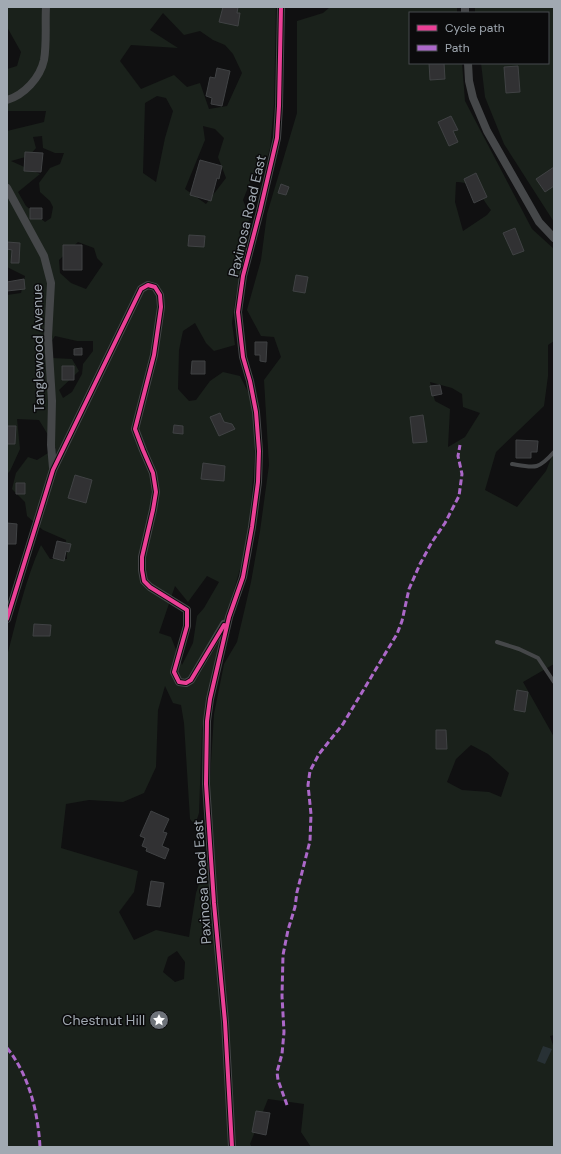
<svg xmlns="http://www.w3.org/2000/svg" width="561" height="1154" viewBox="0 0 561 1154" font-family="'DM Sans',sans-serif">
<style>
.green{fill:#1a211b;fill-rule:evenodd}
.water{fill:#283135}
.building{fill:#313133;stroke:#404244}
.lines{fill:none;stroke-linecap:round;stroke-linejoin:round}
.service{stroke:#454749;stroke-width:4}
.minor{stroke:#454749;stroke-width:8}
.quiet{stroke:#ac68c9;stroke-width:3;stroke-dasharray:6 3;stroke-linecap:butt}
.cycleway-casing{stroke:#0b0b0c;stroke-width:6}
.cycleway{stroke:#ea4096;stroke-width:4}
.labels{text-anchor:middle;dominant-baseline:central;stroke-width:3;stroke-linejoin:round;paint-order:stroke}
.street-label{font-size:14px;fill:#a1a9b2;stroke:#0b0b0c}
.poi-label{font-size:14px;fill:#a1a9b2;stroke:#0b0b0c;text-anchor:end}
</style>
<rect width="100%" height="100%" fill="#101011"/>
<path class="green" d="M7,7h269l-2,98 -4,43 -8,29 -11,3 -8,20 6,16 -1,21 -13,63 -3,23 3,22 -21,6 -8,-8 -11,-20 -12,8 -4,19 -1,39 11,12 7,-1 14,-19 13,-9 17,4 9,18 5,23 1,29 -2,32 -6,67 -20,69 -14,60 -11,55 -3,84 -4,12 -5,-6 -6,-96 -3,-18 -8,-2 -8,-17 -7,24 -2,57 -12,26 -21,9 -34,-2 -23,4 -5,44 77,23 -4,21 -15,20 15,28 22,-10 33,7 7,-44 10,-30 8,-6 -5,-61 5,-82 10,-50 13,-22 14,-60 9,-51 9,-66 -5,-85 17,-23 -7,-20 -13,-1 -14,-26 14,-50 6,-46 30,-101v-92l26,-8 7,-6h127v6h-47v50h52l3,38 67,128 22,20v92l-6,4v31l-4,30 -48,46 -11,38 32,17 29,-36 8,-20v213l-31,18 31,55v298l-4,1 4,12v99h-243l-10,-15 3,-28 -36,-5 -18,45 2,3h-245v-491c10,-37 18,-76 34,-111l9,14h17l-1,-19 -23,-10 -16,-14 -2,-14 -13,-13 4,-16 12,-16 9,3 19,-12 -17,-28 -22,-1 3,30 -10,22 -3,3v-179l14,-2 4,-17 -18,-9v-136l37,-9 2,-11h-39v-42l10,-3 4,-14 -14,-25zM163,13l21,22 16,-4 13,9 12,5 8,9 9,19 -15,33 -18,3 -9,-26 -13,4 -13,-12 -33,14 -21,-28 11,-16 47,3 -28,-18zM157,96l9,2 7,13 -8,27 -9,44 -13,-9 2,-70zM203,126l12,3 9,9 -6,19 8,21 -20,26 -21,-15 20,-49zM42,136l1,12 12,5h9l-4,11 -10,4 -11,15 1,9 10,9 3,6 -2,11 -6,4 -19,-16 -8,-14 22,-18 -29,-13 18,-5 7,-8 -3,-11zM456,182c18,-1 25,15 35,28l-4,5 -24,16 -8,-29zM78,242l16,6 3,10 6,6 -17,25 -15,-6 -11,-10 -1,-13zM55,336l22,5h16v10l-10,13 -1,10 -10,18 -9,6 -4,-8 20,-19 -7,-12 -20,-1 -5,-10zM430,382l22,6 10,6 1,13 17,6 -15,24 -17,10 2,-38 -15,-8zM207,576l12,6 -15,26 -7,8 -4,27 -11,22 -11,-28 -12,-4 16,-47 13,16zM471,745l17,9 21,19 -8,24 -12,-5 -27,-2 -15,-8 9,-23zM177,951l8,11 -1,17 -9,3 -12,-10 5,-15z
M475,7h79v215l-50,-78 -19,-47 -4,-34h67v-50h-73z"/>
<path class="water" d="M543,1046l9,3 -7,15 -8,-3z"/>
<path class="building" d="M223,7h15l-1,6h3l-2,13 -19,-4z
M429,63h15l1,16 -15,1z
M518,66l2,26 -14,1 -2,-26z
M217,68l13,3 -8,35 -11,-2 1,-6 -6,-2 4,-19 5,1z
M451,116l7,14 -5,1 5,11 -9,4 -11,-24z
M25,152l18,1 -2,19 -17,-1z
M200,160l22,6 -3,13 -2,-1 -6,23 -21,-6z
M554,167v19l-9,6 -9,-13z
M476,173l11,24 -13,6 -10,-24z
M281,184l8,3 -3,8 -8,-2z
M30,208h12v11h-12z
M515,228l9,23 -11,4 -10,-22z
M189,235l16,1 -1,11 -16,-1z
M7,242l13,1 -1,20h-8l1,-13 -5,-1z
M63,245h19v25h-19z
M296,275l12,2 -3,16 -12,-2z
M24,279l1,10 -18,2v-9z
M255,342h12l-1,20 -6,-1v-6h-5z
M82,348v7h-8v-6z
M192,361h13v13h-14z
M62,366h12v14h-12z
M440,385l2,9 -10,2 -2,-10z
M220,413l4,9 8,2 3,5 -16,7 -9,-19z
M423,415l4,27 -14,1 -3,-26z
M174,425l9,1v8l-10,-1z
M7,426h9l-1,18h-8z
M516,440l22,1 -1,11h-6v6h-15z
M203,463l22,3 -1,15 -23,-2z
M75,475l17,5 -6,23 -18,-5z
M16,483h9v11h-9z
M7,523l10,1 -1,20h-9z
M57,541l14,3 -2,8 -3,-1 -2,10 -11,-3z
M34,624l17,1 -1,11h-17z
M517,690l11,2 -3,20 -11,-2z
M436,730h10l1,19h-11z
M151,811l18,8 -6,13 4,1 -5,13 7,3 -4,10 -19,-8 1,-3 -5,-2 3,-8 -5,-2z
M151,881l13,2 -4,24 -13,-2z
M256,1111l14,2 -4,22 -14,-3z"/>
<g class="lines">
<path class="service" d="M512,464c23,4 26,6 42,-12
M497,642l22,7 19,9 16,24"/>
<path class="minor" d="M465,7v6
M468,63l1,18 4,17 14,33 52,91 15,16
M7,100c17,-5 33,-22 37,-40 3,-17 1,-36 2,-53
M7,188l37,68 7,27 -3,54 4,64 -1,44 2,23
M7,619l46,-149 88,-181 7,-4 7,2 5,8 1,12 -7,48 -19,74 8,21 10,23 3,19 -3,18 -11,47v13l2,11 6,6 37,23v16l-13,46 5,10 7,1 5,-3 33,-56
M232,1147l-7,-125 -11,-119 -8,-119 1,-63 3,-22 19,-82 14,-40 9,-50 6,-45 1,-31 -3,-39 -6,-31 -7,-24 -5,-45 5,-36 17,-65 17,-73 2,-32 2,-99"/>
<path class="quiet" d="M7,1048c22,27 31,64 33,99
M287,1105l-9,-25 -1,-8 5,-18 2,-22 -2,-36 1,-41 5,-25 7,-23 2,-15 13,-51 1,-27 -3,-29 2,-14 9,-17 24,-30 54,-90 5,-13 7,-32 11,-25 12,-22 13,-19 14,-27 3,-22 -4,-18 2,-11"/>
<defs>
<path id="cycleway" d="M7,619l46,-149 88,-181 7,-4 7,2 5,8 1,12 -7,48 -19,74 8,21 10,23 3,19 -3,18 -11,47v13l2,11 6,6 37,23v16l-13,46 5,10 7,1 5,-3 33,-55
M232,1147l-7,-125 -11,-119 -8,-119 1,-63 3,-22 19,-82 14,-40 9,-50 6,-45 1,-31 -3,-39 -6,-31 -7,-24 -5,-45 5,-36 17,-65 17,-73 2,-32 2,-99"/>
</defs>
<use href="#cycleway" class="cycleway-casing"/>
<use href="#cycleway" class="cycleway"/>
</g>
<defs>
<symbol id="sight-disc" viewBox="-11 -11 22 22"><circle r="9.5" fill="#6e737a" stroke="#0b0b0c"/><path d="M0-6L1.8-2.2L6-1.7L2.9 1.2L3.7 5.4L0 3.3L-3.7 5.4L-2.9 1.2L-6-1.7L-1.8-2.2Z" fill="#fff"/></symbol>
</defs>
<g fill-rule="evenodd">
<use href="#sight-disc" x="148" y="1009" width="22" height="22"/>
</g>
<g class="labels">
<g class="street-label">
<text transform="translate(247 216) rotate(-77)">Paxinosa Road East</text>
<text transform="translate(38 348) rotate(-91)">Tanglewood Avenue</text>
<text transform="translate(202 882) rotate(-94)">Paxinosa Road East</text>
</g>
<g class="poi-label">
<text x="145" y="1020">Chestnut Hill</text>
</g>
</g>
<rect width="561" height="1154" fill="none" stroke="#a1a9b2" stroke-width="16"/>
<rect x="409" y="12" width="140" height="52" fill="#0b0b0c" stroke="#474a4e"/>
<rect x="417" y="25" width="20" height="6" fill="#ea4096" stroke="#474a4e"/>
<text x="445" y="32" font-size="12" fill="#a1a9b2">Cycle path</text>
<rect x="417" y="45" width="20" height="6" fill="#ac68c9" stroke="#474a4e"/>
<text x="445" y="52" font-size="12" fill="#a1a9b2">Path</text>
</svg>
